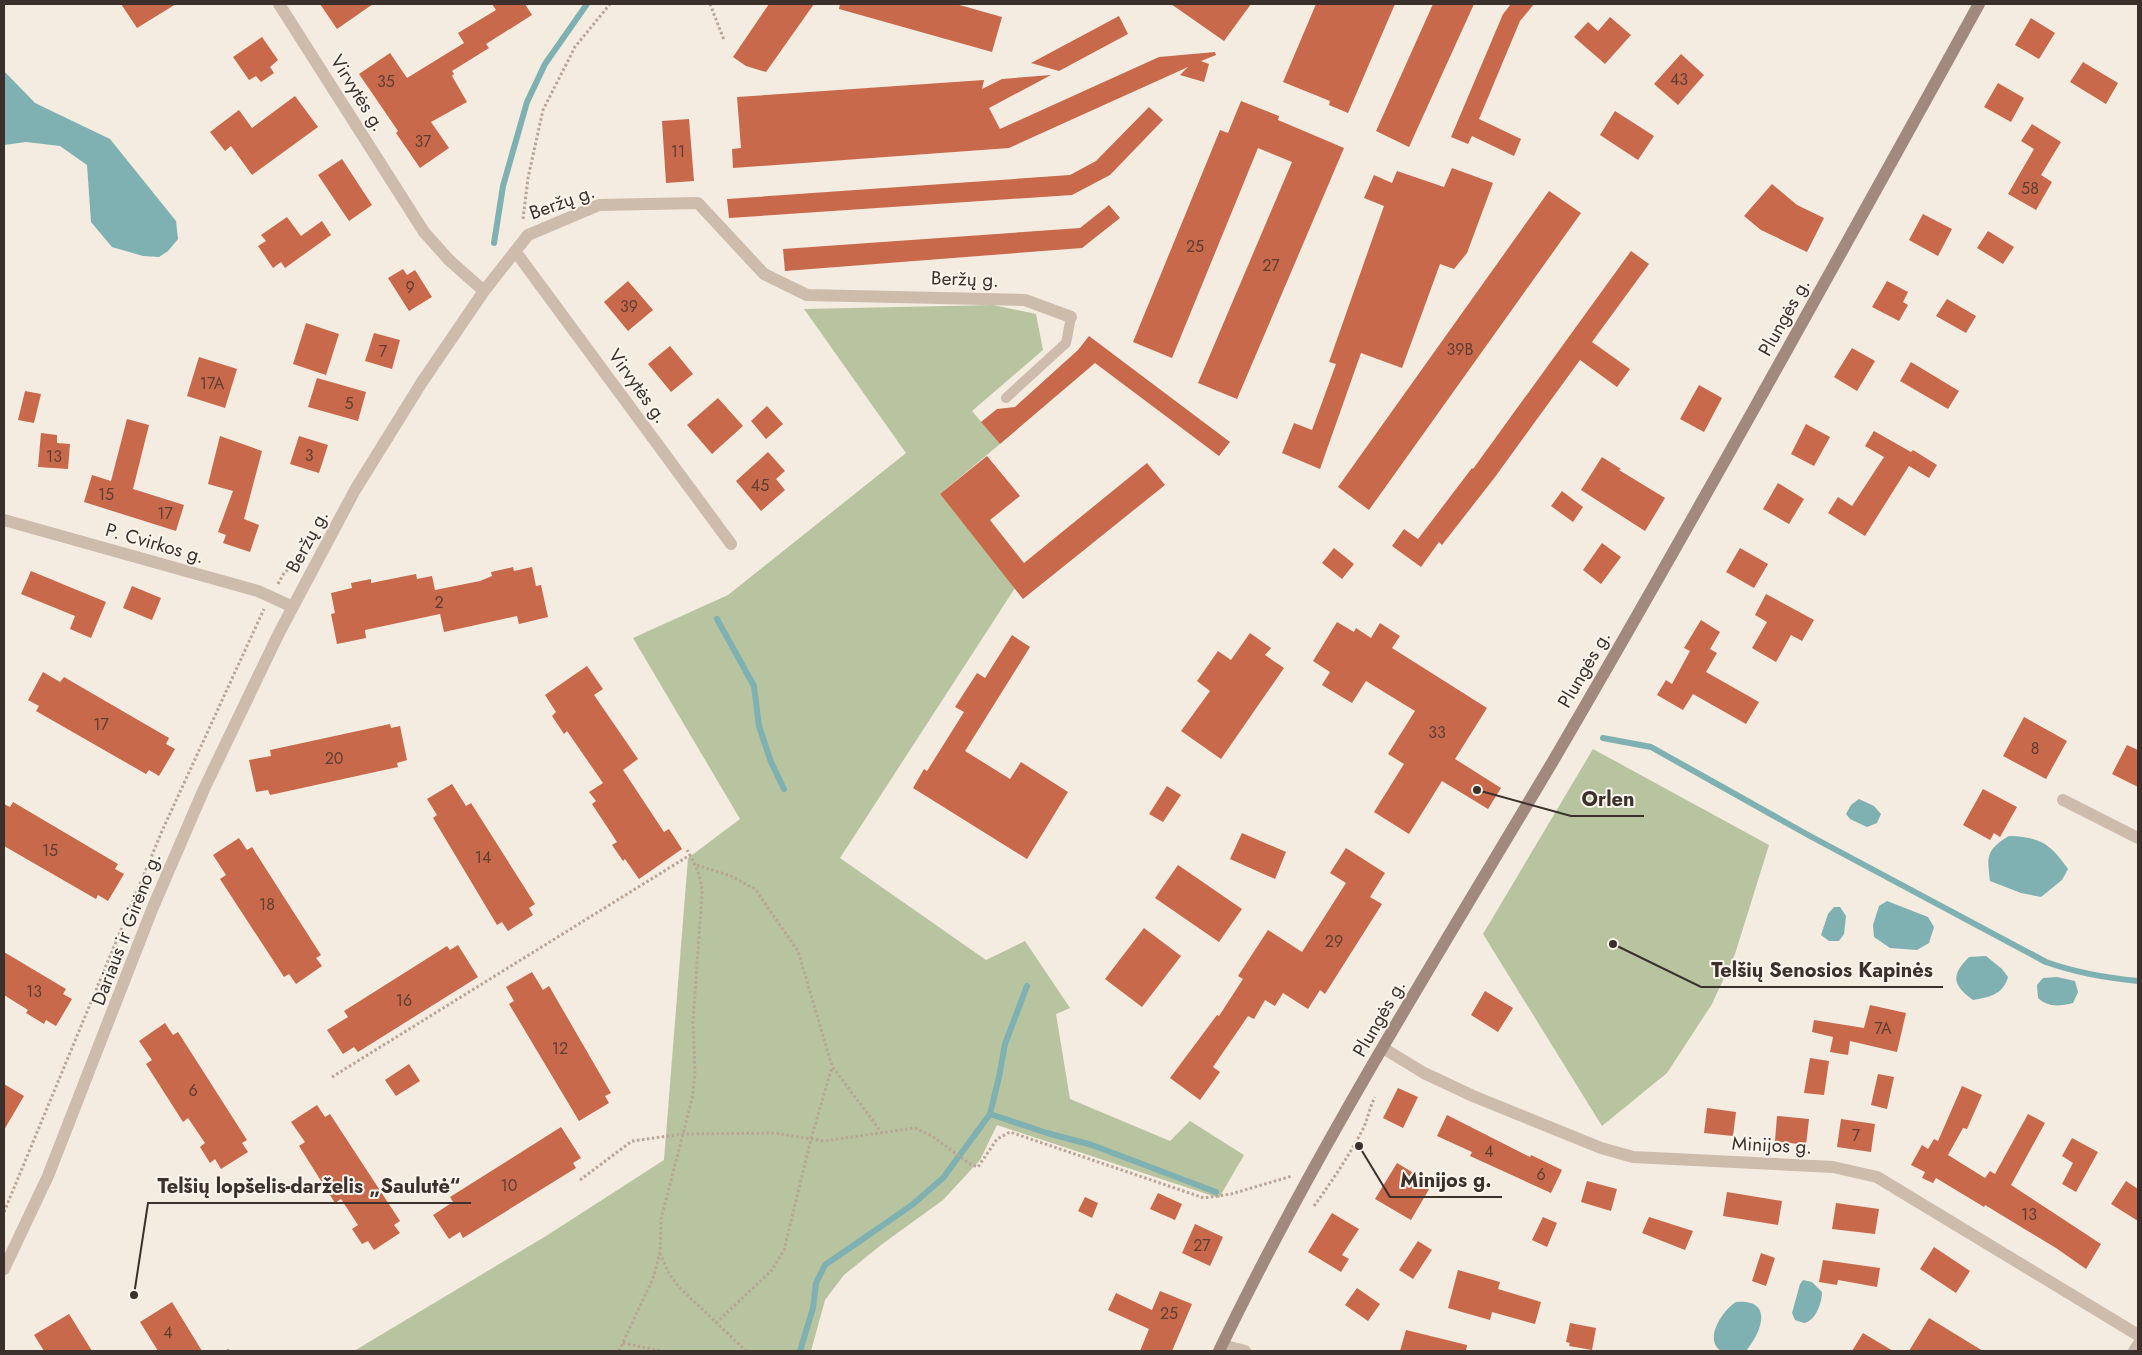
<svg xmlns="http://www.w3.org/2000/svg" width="2142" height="1355" viewBox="0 0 2142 1355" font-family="Jost,sans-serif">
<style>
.green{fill:#b8c4a0}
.water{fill:#7fb0b2}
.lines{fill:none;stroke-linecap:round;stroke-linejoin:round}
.stream{stroke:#7fb0b2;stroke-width:6}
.building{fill:#c8694b}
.path{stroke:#b9a596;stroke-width:3;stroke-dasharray:2.5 2.5;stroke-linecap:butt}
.service{stroke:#cdbbac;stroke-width:10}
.minor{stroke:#cdbbac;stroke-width:12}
.secondary{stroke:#a18a7d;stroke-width:12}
.labels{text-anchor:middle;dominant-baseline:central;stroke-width:4;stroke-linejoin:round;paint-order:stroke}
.number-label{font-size:16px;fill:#5e3e33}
.street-label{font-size:19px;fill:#3b302b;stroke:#fbf5ee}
.leader{fill:none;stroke:#3b302b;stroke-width:2}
.callout-dot{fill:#3b302b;stroke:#fbf5ee;stroke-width:2}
.callout-label{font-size:20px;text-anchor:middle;font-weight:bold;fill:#3b302b;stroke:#fbf5ee;stroke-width:4;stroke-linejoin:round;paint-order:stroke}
</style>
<rect width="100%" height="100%" fill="#f4ebe1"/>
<path class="green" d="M993,305l43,9 7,36 -71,61 28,33 -60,50 75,94 -175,270 146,102 39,-19 45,67 -14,6 14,85 100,42 20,-20 54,34 -25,43 -222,-73 -17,35 -37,40 -62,45 -37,30 -19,25 -14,51h-457l192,-115 118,-76 24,-302 52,-39 -107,-181 95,-43 178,-142 -102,-144z
M1593,749l176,96 -34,109 -23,50 -45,69 -65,53 -119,-192z"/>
<path class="water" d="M4,71l31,32 75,36 66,82 2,18 -10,12 -9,6 -16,-1 -31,-9 -21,-25 -4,-57 -27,-19 -34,-4 -22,3z
M1859,799l15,7 7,8 -4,9 -10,4 -17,-8 -4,-5 5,-9z
M2009,836c31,1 41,7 59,33l-6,11 -21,17 -20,-4 -31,-12c-3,-25 -4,-31 19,-45z
M1887,901l41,16 6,10 -5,16 -12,7 -27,-2 -16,-11 -1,-12 6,-19z
M1834,907h6l6,9 -2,18 -5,7h-10l-8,-6 7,-21z
M1986,956l16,13 6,8c-5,18 -19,20 -35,23 -21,-15 -22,-25 -4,-43z
M2057,977l18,4 3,11 -5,11c-13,3 -24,5 -35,-5l-1,-13 6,-7z
M1803,1280l9,2 10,10c0,10 -6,29 -18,31l-9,-3 -3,-7 8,-29z
M1736,1302c39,-3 25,31 10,49h-25c-18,-12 2,-41 15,-49z"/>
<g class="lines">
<path class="stream" d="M494,243l9,-57 24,-84 18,-38 42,-60
M717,619l37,67 5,40 12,36 13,27
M1603,738l48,9 159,89 236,126c31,11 60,16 92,19
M990,1114l57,19 45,12 124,47
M800,1351l13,-43 3,-25 9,-18 87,-60 31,-27 47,-64 9,-37 6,-33 22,-58"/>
</g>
<path class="building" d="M121,4h55l-39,24z
M320,4h53l-36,25z
M492,4h33l7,11 -46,29 3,4 -37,23 2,3 -2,2 15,26 -36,20 18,26 -29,20 -24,-35 2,-2 -39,-57 31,-21 17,25 57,-35 -6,-10 38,-23z
M769,4h45l-48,68 -20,-6 -13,-9z
M840,4h116l46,13 -10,35 -153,-43z
M1171,4h80l-27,37z
M1316,4h79l-47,109 -19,-8 1,-4 -47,-19z
M1433,4h41l-65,143 -33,-16z
M1511,4h23l-14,17 -41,98 42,20 -7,17 -42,-20 -4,8 -17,-7 52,-123z
M1119,16l9,18 -69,37 -28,-8z
M1610,17l21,18 -26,29 -31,-27 14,-15 10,9z
M2031,18l24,15 -16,26 -24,-14z
M262,37l16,23 -8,7 4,6 -13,9 -5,-6 -7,4 -16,-23z
M1215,52l1,3 -15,6 8,3 -5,18 -24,-7 8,-8 -179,81 -276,20 -1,-19 9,-1 -4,-51 247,-17 -2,9 20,-10 49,-4 -62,33 11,21 159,-72z
M1681,54l23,21 -26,30 -24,-21z
M2083,62l35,21 -12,21 -36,-22z
M1998,83l26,15 -13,24 -27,-15z
M295,96l23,31 -66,48 -21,-29 -6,5 -15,-19 29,-22 13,18z
M1241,101l38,15 -1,4 66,28 -107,251 -39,-16 94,-221 -34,-14 -86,210 -39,-16 87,-212 8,3z
M1149,107l14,13 -53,55 -38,20 -343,23 -2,-19 343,-24 26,-14z
M1615,111l39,25 -16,24 -38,-25z
M689,119l5,62 -28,2 -4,-62z
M2032,124l29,18 -20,33 11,7 -16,28 -28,-16 26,-45 -13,-8z
M342,159l30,46 -23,16 -31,-46z
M1452,168l41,15 -26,70 -13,16 -14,-5 -38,104 -41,-15 -41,116 -38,-16 12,-30 18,7 24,-66 -7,-2 55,-156 -20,-8 10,-23 18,8 5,-12 47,16z
M1772,184l25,21 27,13 -17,34 -46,-22 -17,-14z
M1549,191l32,22 -212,297 -31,-23z
M1109,205l11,13 -38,30 -297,23 -2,-22 297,-21z
M1923,214l29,15 -14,27 -29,-16z
M287,217l14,19 21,-15 9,14 -46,33 -4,-6 -8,6 -15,-22 8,-5 -5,-6z
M1988,231l26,16 -11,17 -26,-16z
M1631,251l18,13 -57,78 38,27 -13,18 -37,-27 -85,117 -53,68 -3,-3 -18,25 -29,-21 12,-17 14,10 54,-71 1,1z
M403,269l4,6 8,-5 17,27 -23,14 -21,-33z
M628,281l25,29 -25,21 -24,-29z
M1887,281l21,11 -5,10 5,3 -9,16 -27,-14z
M1947,299l29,17 -10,17 -30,-17z
M306,323l33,11 -13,41 -33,-11z
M374,333l26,7 -8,29 -27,-8z
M1089,336l141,106 -11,14 -124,-93 -95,81 -19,-22 16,-13 18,-2 63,-57z
M670,346l23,28 -22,18 -23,-28z
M1852,348l23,13 -18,30 -23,-14z
M199,357l38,12 -12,39 -38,-12z
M1911,362l48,29 -11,18 -48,-28z
M317,378l49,14 -8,29 -50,-14z
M1699,385l23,13 -18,34 -24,-13z
M25,391l16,3 -7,29 -16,-3z
M718,398l25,28 -31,28 -25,-29z
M767,406l16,18 -17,15 -15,-18z
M127,419l22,6 -16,64 51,16 -8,26 -92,-29 8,-27 19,6z
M1806,424l24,13 -16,29 -23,-12z
M1874,431l37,21 2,-2 24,15 -8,13 -20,-12 -44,70 -37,-23 10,-16 14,9 32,-49 -19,-11z
M41,433l16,2v8l13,1 -2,25 -30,-2z
M220,436l42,15 -18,68 15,6 -9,27 -27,-9 3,-8 -8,-3 15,-41 -25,-7z
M299,436l29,9 -9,28 -29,-9z
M768,452l17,19 -9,8 9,11 -24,21 -25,-30z
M987,456l33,40 -30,24 34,43 123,-100 18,22 -142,114 -83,-105z
M1602,457l19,12 -2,1 46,28 -20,33 -64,-41z
M1778,483l26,16 -15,25 -26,-15z
M1562,491l21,16 -10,15 -22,-16z
M1602,543l19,14 -20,27 -18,-14z
M1334,548l20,16 -12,15 -20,-16z
M1740,548l28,16 -14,24 -28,-16z
M513,567l1,4 18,-4 4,19 5,-1 7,32 -29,7 -2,-8 -73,16 -4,-18 -75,16 1,8 -29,6 -6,-30 4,-1 -4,-20 21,-5 -1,-5 20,-4v4l45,-9 1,5 15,-3 3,14 45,-9 12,-5 -1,-4z
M31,571l75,31 -15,36 -21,-9 5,-13 -54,-22z
M132,586l29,12 -9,22 -29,-12z
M1766,594l48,26 -12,21 -11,-6 -15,27 -24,-14 15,-26 -12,-7z
M1701,620l19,12 -10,17 7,4 -11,19 53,30 -13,22 -53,-30 -10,16 -26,-15 9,-15 6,4 18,-33 -6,-3z
M1337,622l17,10 2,-4 15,10 9,-15 20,13 -8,12 95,60 -32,51 46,29 -13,21 -46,-28 -33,53 -35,-22 30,-48 -16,-10 27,-43 -49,-30 -14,22 -30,-18 8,-13 -17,-11z
M1250,633l21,15 -6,7 19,13 -63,91 -40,-28 29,-40 -13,-10 21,-30 13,9z
M1012,635l18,12 -65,104 45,28 11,-17 47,30 -41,67 -114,-71 11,-19 3,2 37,-59 -9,-5 22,-34 8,5z
M587,666l16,23 -9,6 44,64 -15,11 41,62 5,-3 13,20 -43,30 -14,-20 -2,2 -11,-16 5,-3 -25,-38 4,-3 -7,-9 14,-9 -36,-52 -3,3 -12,-18 4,-4 -11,-17z
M43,672l17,10 4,-5 105,61 -3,6 9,5 -16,27 -10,-6 -3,4 -110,-63 3,-5 -11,-6z
M2024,717l43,24 -21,38 -43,-23z
M390,724l1,4 9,-2 7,34 -10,3 1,4 -128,28 -2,-5 -12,2 -7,-32 22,-4 -1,-6z
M2127,745l11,5v37l-26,-13z
M452,784l14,22 5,-3 64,101 -6,4 4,7 -25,16 -6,-9 -5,3 -64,-107 4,-3 -10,-16z
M1167,786l14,9 -18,27 -14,-8z
M1983,789l34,18 -17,30 -6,-4 -4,7 -27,-15z
M13,802l105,62 -3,5 9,5 -16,27 -10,-6 -2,4 -92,-53v-42l6,3z
M1242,833l44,19 -11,27 -45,-20z
M239,838l8,12 5,-3 69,108 -5,3 6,8 -26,18 -7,-10 -5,3 -64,-98 6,-4 -13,-20z
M1346,848l39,25 -15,24 12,7 -57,90 -5,-4 -12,19 -25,-16 -8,13 -10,-6 -11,19 -6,-3 -35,51 7,5 -20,28 -30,-22 47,-63 2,1 24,-37 -5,-3 30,-46 34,22 44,-69 -16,-10z
M1178,865l64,44 -23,33 -64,-44z
M1144,928l37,28 -39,51 -37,-28z
M458,945l20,32 -120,75 -4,-5 -11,7 -16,-24 21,-13 -4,-6 103,-65 3,4z
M4,952l62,37 -3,5 9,5 -16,27 -10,-6 -2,4 -18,-11 2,-3 -24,-15z
M532,972l11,18 6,-4 62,107 -6,3 4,7 -30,18 -70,-117 5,-3 -8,-14z
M1485,991l28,17 -15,24 -27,-17z
M1870,1005l36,8 -9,39 -47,-11 -2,14 -18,-3 3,-15 -21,-5 2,-12 50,8z
M165,1023l8,12 5,-3 69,108 -5,3 6,9 -27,17 -6,-10 -5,4 -10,-16 5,-4 -17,-25 -5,4 -37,-58 6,-4 -13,-19z
M1810,1058l19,3 -5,34 -20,-2z
M409,1064l11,17 -24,15 -11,-16z
M1878,1074l16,3 -7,32 -16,-4z
M4,1084l20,12 -20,34z
M1962,1086l20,9 -15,34 -4,-1 -15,27 37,23 5,-7 5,3 33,-60 17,9 -34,62 90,59 -15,25 -30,-21 -71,-43 -1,2 -48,-29 -3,5 -11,-5 3,-6 -14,-7 11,-20 6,4 6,-10 4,2z
M1398,1088l20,9 -15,31 -20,-10z
M317,1105l8,12 5,-3 70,107 -6,4 6,8 -26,17 -6,-9 -6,3 -10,-15 6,-4 -17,-26 -6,4 -36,-57 6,-4 -14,-20z
M1707,1108l29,4 -3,24 -29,-3z
M1447,1115l83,42 1,-2 31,15 -11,23 -81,-37 2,-4 -35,-16z
M1777,1116l32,3 -3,26 -31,-4z
M1841,1119l34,5 -4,28 -34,-5z
M561,1127l20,31 -8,5 3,5 -113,70 -3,-6 -11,7 -16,-24 20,-13 -3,-5z
M2072,1138l26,14 -22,40 -14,-8 11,-21 -11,-7z
M1397,1163l35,21 -21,36 -36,-21z
M1587,1181l30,8 -6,22 -30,-9z
M2126,1181l12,8v32l-27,-17z
M1727,1192l55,9 -4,24 -55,-9z
M1158,1193l24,11 -7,16 -25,-11z
M1085,1197l13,6 -6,15 -14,-7z
M1836,1203l43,6 -4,25 -43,-5z
M1332,1213l27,16 -17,26 7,4 -8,13 -33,-20z
M1543,1217l14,6 -10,24 -15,-7z
M1649,1217l44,14 -8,19 -43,-17z
M1195,1224l28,13 -13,29 -28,-13z
M1418,1241l14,9 -19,29 -14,-9z
M1934,1247l36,24 -14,22 -36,-24z
M1761,1253l14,5 -9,28 -14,-5z
M1823,1260l57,8 -3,19 -39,-7 -1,5 -18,-3z
M1458,1270l42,12 -2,7 43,13 -6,22 -43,-12 -2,8 -42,-12z
M1357,1288l23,16 -12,17 -23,-16z
M1160,1291l32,13 -20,47h-32l9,-22 -41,-19 8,-17 36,17z
M172,1302l30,49h-44l-18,-29z
M69,1314l23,37h-48l-10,-16z
M1929,1318l54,33h-74z
M1570,1323l26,5 -4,22 -23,-4 1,-3 -4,-1z
M1406,1330l61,15 -1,6h-66z
M1863,1333l30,18h-41z"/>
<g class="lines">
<path class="path" d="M710,4l14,36
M523,219l5,-41 15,-68 32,-63 35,-43
M278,584l6,-11 14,-12
M697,865l34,11 24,13 43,62 34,115 50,67
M332,1077l358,-222
M580,1180l52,-39 51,-7 92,-1 49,8 91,-13 17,8 38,28 8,3 19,-28 13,-7 194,66 27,-4 61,-18
M1314,1206c18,-25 35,-50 49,-77 5,-10 6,-21 12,-32
M4,1212l158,-381 102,-222
M660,1253l9,21 10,13 67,64
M716,1323l56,-53 12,-20 27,-111 21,-72
M623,1343l40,8
M227,1351l4,-2
M619,1351l35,-75 6,-24 1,-33 31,-120 3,-26 -2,-51 9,-129c-1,-17 -6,-28 -15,-43"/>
<path class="service" d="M1006,398l60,-55 5,-26"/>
<path class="minor" d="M279,4l145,228 25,28 35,31
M515,251l216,293
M4,520l254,71 35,16
M2063,800l75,38
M1383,1048l41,25 49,23 128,52 32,9 200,10 44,10 261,158
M4,1269l44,-93 105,-269 51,-118 75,-156 76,-143 67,-108 62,-91 44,-56 71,-30 99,-2 66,71 43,21 218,5 46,17
M1222,1345l23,6
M2134,1351l4,-6"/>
<path class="secondary" d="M1219,1351c99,-206 221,-399 337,-595 145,-249 284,-501 423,-752"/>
</g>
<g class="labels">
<g class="number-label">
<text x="1679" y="79">43</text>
<text x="386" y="81">35</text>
<text x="423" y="141">37</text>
<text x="678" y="151">11</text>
<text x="2030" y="188">58</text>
<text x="1195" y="246">25</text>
<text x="1271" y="265">27</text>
<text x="410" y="287">9</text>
<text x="629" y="306">39</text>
<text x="1460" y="349">39B</text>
<text x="383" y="351">7</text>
<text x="212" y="383">17A</text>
<text x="349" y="403">5</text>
<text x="309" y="455">3</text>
<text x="54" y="456">13</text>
<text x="760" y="485">45</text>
<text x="106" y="494">15</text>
<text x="165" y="513">17</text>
<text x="439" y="602">2</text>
<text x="101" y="724">17</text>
<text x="1437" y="732">33</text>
<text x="2035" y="748">8</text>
<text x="334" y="758">20</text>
<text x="50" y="850">15</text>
<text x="483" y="857">14</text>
<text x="267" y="904">18</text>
<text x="1334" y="941">29</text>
<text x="34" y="991">13</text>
<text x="404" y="1000">16</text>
<text x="1883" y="1028">7A</text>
<text x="560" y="1048">12</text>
<text x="193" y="1090">6</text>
<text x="1856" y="1135">7</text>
<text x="1489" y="1151">4</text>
<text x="1541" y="1174">6</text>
<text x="509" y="1185">10</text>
<text x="2029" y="1214">13</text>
<text x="1202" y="1245">27</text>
<text x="1169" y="1313">25</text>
<text x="168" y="1332">4</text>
</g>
<g class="street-label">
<text transform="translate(358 93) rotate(58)">Virvytės g.</text>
<text transform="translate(562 202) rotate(-20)">Beržų g.</text>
<text transform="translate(965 279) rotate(2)">Beržų g.</text>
<text transform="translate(1784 317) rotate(-61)">Plungės g.</text>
<text transform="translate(638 386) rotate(54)">Virvytės g.</text>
<text transform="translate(307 541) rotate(-62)">Beržų g.</text>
<text transform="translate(155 543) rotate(16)">P. Cvirkos g.</text>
<text transform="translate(1584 669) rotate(-60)">Plungės g.</text>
<text transform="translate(126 929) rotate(-69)">Dariaus ir Girėno g.</text>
<text transform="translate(1379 1018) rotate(-60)">Plungės g.</text>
<text transform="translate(1772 1145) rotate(3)">Minijos g.</text>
</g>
</g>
<path class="leader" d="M1477 790L1571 816H1644M1613 944L1701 987H1943M1359 1146L1390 1197H1502M134 1295L148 1203H471"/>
<g class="callout-dot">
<circle cx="1477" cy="790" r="5"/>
<circle cx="1613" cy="944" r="5"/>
<circle cx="1359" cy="1146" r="5"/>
<circle cx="134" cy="1295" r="5"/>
</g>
<g class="callout-label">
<text x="1608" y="806">Orlen</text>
<text x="1822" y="977">Telšių Senosios Kapinės</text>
<text x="1446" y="1187">Minijos g.</text>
<text x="309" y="1193">Telšių lopšelis-darželis „Saulutė“</text>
</g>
<rect width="2142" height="1355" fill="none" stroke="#3b302b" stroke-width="10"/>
</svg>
